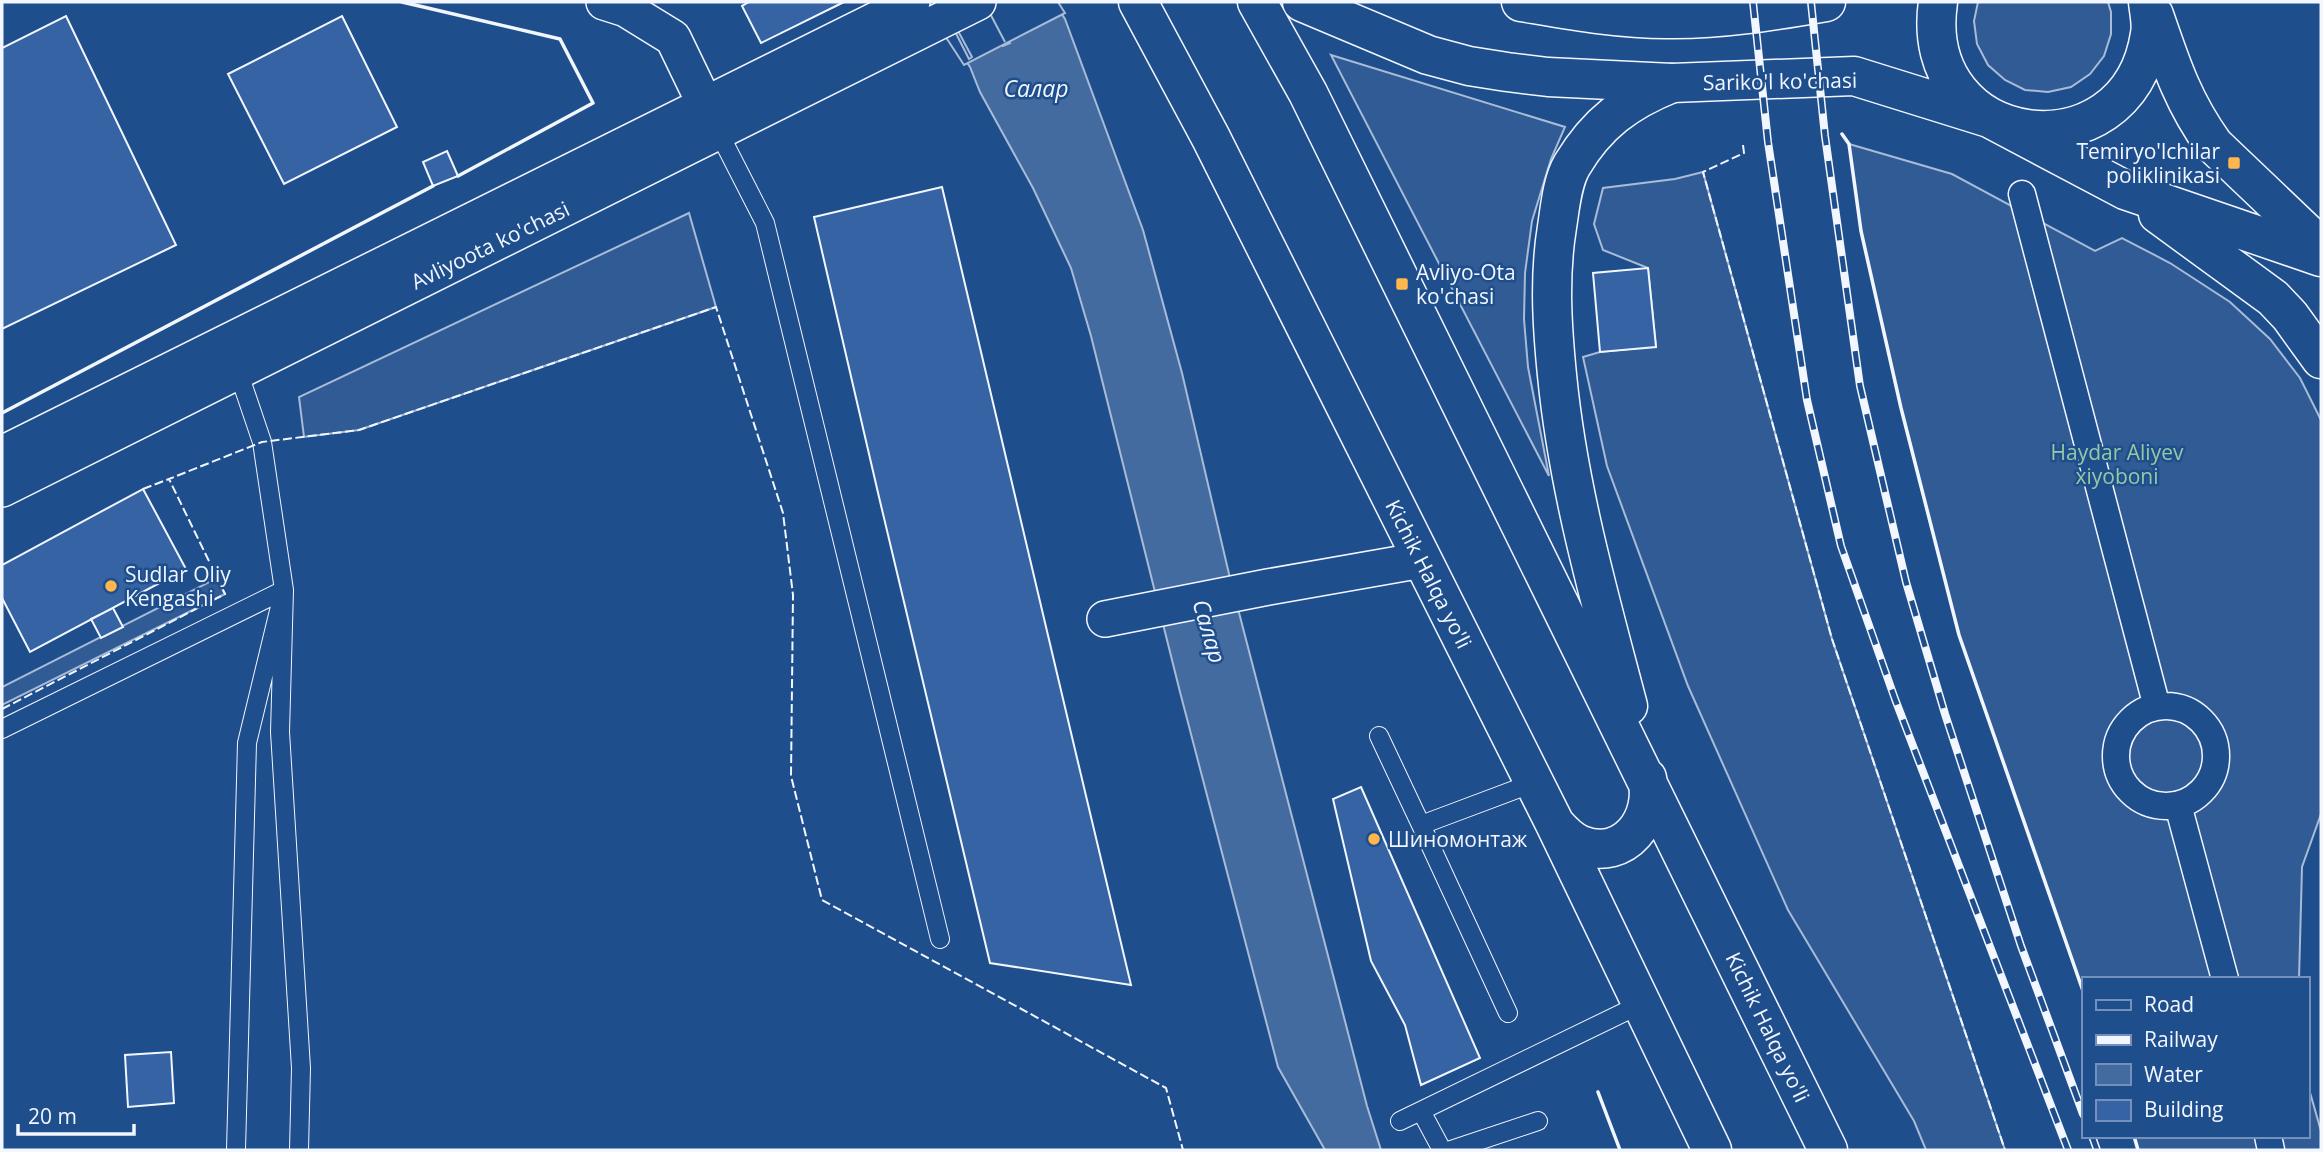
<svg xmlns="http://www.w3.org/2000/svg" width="2323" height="1152" viewBox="0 0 2323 1152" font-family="'Open Sans',sans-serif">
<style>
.built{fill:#305b95;stroke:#a8bbd7;stroke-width:2}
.water{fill:#446ba0;stroke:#a8bbd7;stroke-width:2}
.pier{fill:#1f4e8c;stroke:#a8bbd7;stroke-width:2}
.building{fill:#3563a3;stroke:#f2f6ff;stroke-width:2}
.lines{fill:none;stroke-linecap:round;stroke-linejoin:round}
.service-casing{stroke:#f2f6ff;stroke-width:20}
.pedestrian-casing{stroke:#f2f6ff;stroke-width:29}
.minor-casing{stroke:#f2f6ff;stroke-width:38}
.secondary-casing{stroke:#f2f6ff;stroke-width:41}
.trunk-casing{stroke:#f2f6ff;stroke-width:41}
.service{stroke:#1f4e8c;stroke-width:18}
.pedestrian{stroke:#1f4e8c;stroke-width:26}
.minor{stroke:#1f4e8c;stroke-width:35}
.secondary{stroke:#1f4e8c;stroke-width:38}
.trunk{stroke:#1f4e8c;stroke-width:38}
.rail-casing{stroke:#f2f6ff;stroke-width:8}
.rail{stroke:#1f4e8c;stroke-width:5;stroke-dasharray:16;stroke-linecap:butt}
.fence{stroke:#f2f6ff;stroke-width:2;stroke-dasharray:9 3.5;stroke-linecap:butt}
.wall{stroke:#f2f6ff;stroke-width:3.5}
.poi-dot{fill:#ffb74d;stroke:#1f4e8c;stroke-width:2.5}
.labels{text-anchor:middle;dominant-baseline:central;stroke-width:5;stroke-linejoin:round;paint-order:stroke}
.street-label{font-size:21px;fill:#f2f6ff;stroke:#1f4e8c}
.poi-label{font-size:21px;fill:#f2f6ff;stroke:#1f4e8c;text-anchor:start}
.park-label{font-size:21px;fill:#97c8a6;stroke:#1f4e8c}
.water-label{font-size:23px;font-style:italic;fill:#f2f6ff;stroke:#1f4e8c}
</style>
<rect width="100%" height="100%" fill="#1f4e8c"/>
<path class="built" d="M1978,2h130l3,10v22l-7,22 -14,18 -19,13 -23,5 -23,-2 -20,-10 -17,-15 -11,-21 -3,-23z
M1331,55l234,72 -14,32 -19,62 -7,52 -1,46 4,48 21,109z
M1849,144l103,30 143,77 27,-13 48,25 60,39 40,37 30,39 21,42v394l-19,53 -3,112h-216v12l-124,-356 -58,-227 -40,-177z
M1703,172l129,467 173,511h-79l-12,-29 -126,-211 -100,-224 -81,-220 -24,-109 17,-5 56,-6 -8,-78 -45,-18 -9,-26 9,-36 72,-9z
M689,213l27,94 -357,123 -55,7 -5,-40z
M217,578l8,16 -223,111v-18z
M2307,1082l14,49v19h-183l-4,-14h173z"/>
<path class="water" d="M927,2h9l31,61 9,-6 4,-55 23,44 7,-3 -22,-41h66l11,17 78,211 39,143 47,201 138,532 14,44h-56l-47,-83 -98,-375 -89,-356 -20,-68 -38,-80 -53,-96 -10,-25z"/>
<path class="pier" d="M923,2h17l29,57 3,-2 -29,-54 41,-1 21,40 -21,-40h74l7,11 -101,52z"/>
<path class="building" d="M749,2h95l-83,41 -19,-37z
M66,16l110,229 -174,84v-281z
M342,16l55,111 -113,57 -56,-110z
M447,151l11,25 -25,10 -10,-24z
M942,187l135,571 54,227 -141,-22 -111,-466 -65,-280z
M1648,268l8,79 -56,5 -7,-79z
M143,489l43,80 -156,83 -28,-54v-33z
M113,608l10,19 -22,11 -10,-19z
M1361,787l119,271 -59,27 -16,-60 -34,-64 -38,-162z
M171,1052l3,51 -46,4 -3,-52z"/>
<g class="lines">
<defs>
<path id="service" d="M718,131l47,92 175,716
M2,729l282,-139 -4,142 21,336 -2,82
M1379,736l42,89
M1508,1013l-87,-188 112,-42
M1421,1111l21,39
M1400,1121l241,-117
M236,1150l11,-407 37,-153 -22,-148 -24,-71
M1451,1150l87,-29"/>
<path id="pedestrian" d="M2022,194l135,513
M2116 756a50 50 0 1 1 100 0a50 50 0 1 1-100 0Z
M2178,805l47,174
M2268,1136l3,14"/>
<path id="minor" d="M604,2l22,7 47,29 42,87
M2,454l910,-452
M2,489l976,-487
M1105,619l163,-32 154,-27"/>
<path id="secondary" d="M1302,2l126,53 41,11 38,6 41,5 124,6 182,-7 135,42 136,72 196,67
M1521,2c48,8 96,17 145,17 54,1 108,-8 160,-17
M1938,2c-22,150 190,178 212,32 2,-10 -1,-22 -2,-32
M2154,15c17,50 29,87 60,130l107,102
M2158,214l115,84 17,18 31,43"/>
<path id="trunk" d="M1138,2l73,136 344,686 157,326
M1257,2l51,91 520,1057
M1628,706c-29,-110 -60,-218 -71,-331 -5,-50 -8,-99 0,-148 3,-19 5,-45 15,-62 25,-42 55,-64 100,-82
M1555,824c8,9 15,17 26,21 44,17 76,-27 66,-67"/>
</defs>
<use href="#service" class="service-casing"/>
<use href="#pedestrian" class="pedestrian-casing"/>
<use href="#minor" class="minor-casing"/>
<use href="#secondary" class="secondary-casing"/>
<use href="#trunk" class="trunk-casing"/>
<use href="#service" class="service"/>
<use href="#pedestrian" class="pedestrian"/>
<use href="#minor" class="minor"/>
<use href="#secondary" class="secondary"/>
<use href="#trunk" class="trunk"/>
<defs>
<path id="rail" d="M1753,2l15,140 39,258 34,146 54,153 173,451
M1811,2l14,134 35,250 46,196 39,132 76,232 62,168
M2092,1136l5,14"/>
</defs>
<use href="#rail" class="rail-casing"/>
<use href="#rail" class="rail"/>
<path class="fence" d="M1743,145l1,8 -41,19 129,467 173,511
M143,489l26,-10
M2,709l223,-115 -56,-115 93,-37 97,-12 357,-123 67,206 10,82 -2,181 31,124 344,188 17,62"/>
<path class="wall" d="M402,2l158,37 33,64 -135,73
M1842,134l7,10 12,87 40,177 58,227 124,356
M2,413l431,-227
M1598,1092l22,58
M2134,1136l4,14"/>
</g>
<g class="poi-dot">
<rect x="2227" y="156" width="14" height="14" rx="3.5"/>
<rect x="1395" y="277" width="14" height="14" rx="3.5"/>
<circle cx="111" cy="586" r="7"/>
<circle cx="1374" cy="839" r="7"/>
</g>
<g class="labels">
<g class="street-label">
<text transform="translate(1780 81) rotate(-1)">Sariko'l ko'chasi</text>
<text transform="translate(490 245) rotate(-26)">Avliyoota ko'chasi</text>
<text transform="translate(1429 574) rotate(63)">Kichik Halqa yo'li</text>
<text transform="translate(1768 1027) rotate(64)">Kichik Halqa yo'li</text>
</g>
<g class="poi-label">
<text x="2220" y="151" text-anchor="end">Temiryo'lchilar<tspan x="2220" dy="24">poliklinikasi</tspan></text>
<text x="1416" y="272">Avliyo-Ota<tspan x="1416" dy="24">ko'chasi</tspan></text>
<text x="125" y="574">Sudlar Oliy<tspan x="125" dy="24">Kengashi</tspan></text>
<text x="1388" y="839">Шиномонтаж</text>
</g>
<g class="park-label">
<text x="2117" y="452">Haydar Aliyev<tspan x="2117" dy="24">xiyoboni</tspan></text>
</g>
<g class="water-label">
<text x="1036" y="88">Салар</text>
<text transform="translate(1210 631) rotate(74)">Салар</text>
</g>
</g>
<rect width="2323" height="1152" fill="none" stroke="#f2f6ff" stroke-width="7"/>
<rect x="2082" y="977" width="228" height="161" fill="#1f4e8c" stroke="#7391ba" stroke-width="2"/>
<rect x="2096" y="1000" width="35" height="10" fill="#1f4e8c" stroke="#7391ba" stroke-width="2"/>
<text x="2144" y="1012" font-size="21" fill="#f2f6ff">Road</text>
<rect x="2096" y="1035" width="35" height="10" fill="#f2f6ff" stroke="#7391ba" stroke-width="2"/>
<text x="2144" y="1047" font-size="21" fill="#f2f6ff">Railway</text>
<rect x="2096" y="1064" width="35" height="21" fill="#446ba0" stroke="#7391ba" stroke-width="2"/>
<text x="2144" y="1082" font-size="21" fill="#f2f6ff">Water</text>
<rect x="2096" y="1100" width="35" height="21" fill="#3563a3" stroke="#7391ba" stroke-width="2"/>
<text x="2144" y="1117" font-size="21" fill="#f2f6ff">Building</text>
<path d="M18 1124v10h116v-10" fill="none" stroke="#f2f6ff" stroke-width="3.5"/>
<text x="28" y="1124" font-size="21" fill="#f2f6ff" stroke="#1f4e8c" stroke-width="5" paint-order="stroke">20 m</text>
</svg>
